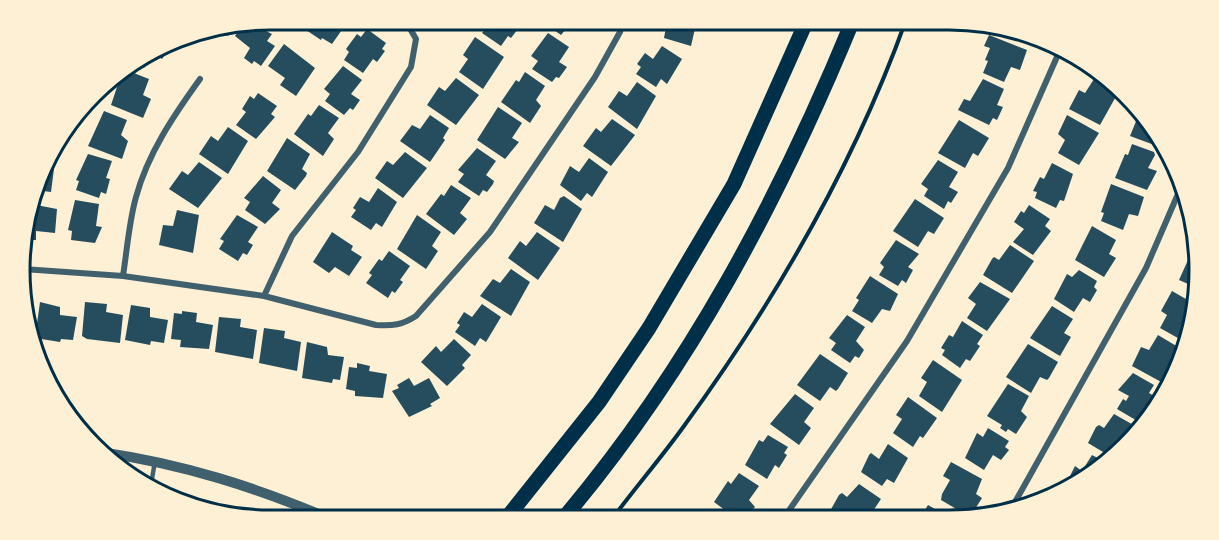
<svg xmlns="http://www.w3.org/2000/svg" width="1219" height="540" viewBox="0 0 1219 540" font-family="'IBM Plex Sans',sans-serif">
<style>
.building{fill:#264d5e}
.lines{fill:none;stroke-linecap:round;stroke-linejoin:round}
.path{stroke:#003049;stroke-width:4}
.service{stroke:#3f606c;stroke-width:4.5}
.minor{stroke:#3f606c;stroke-width:6}
.tertiary{stroke:#3f606c;stroke-width:10}
.primary{stroke:#003049;stroke-width:15}
.rim{fill:none;stroke:#003049;stroke-width:3}
</style>
<rect width="100%" height="100%" fill="#fdf0d5"/>
<path class="building" d="M300,20h39l7,4 -14,20 -10,-6 -1,2 -15,-10 3,-4z
M492,20h33l-14,18 -3,-2 -7,10 -19,-13z
M539,20h44l-6,6 -5,-4 -11,13z
M661,20h36l-6,26 -27,-8 3,-16z
M250,23l22,11 -5,7 8,5 -14,20 -7,-5 -2,3 -8,-6 6,-10 -15,-12 8,-12z
M235,25l-7,11 -13,-7z
M367,29l19,14 -4,6 3,2 -8,11 -4,-3 -10,14 -19,-13 5,-8 -3,-3 11,-15 4,3z
M1004,29l26,4 4,2 -3,7z
M548,33l21,14 -10,15 8,5 -8,11 -3,-1 -4,5 -20,-13 6,-8 -7,-5z
M989,35l38,15 -7,20 -9,-3 -7,15 -21,-9 5,-12 -3,-1 5,-12 -6,-2z
M475,37l29,20 -21,32 -24,-17 9,-13 -5,-4z
M284,44l31,24 -19,28 -16,-11 5,-7 -17,-12z
M662,46l20,13 -15,25 -6,-5 -5,8 -20,-13 5,-7 -4,-3 8,-11 8,6z
M165,47l4,2 -7,10 -9,-5z
M152,54l-8,14 -7,-5z
M343,66l19,14 -11,14 9,6 -7,10 -3,-2 -6,7 -19,-14 5,-7 -6,-5z
M126,70l23,9 -6,16 8,4 -8,19 -32,-13 11,-33z
M525,72l20,14 -9,14 5,6 -11,17 -29,-21 15,-22 3,2z
M456,78l23,17 -23,30 -29,-20 12,-18 6,4z
M983,79l21,10 -7,16 6,2 -6,13 -4,-2 -4,7 -31,-15 6,-11 6,2z
M1094,79l25,12 -19,34 -31,-16 10,-19 6,3z
M637,82l19,14 -19,33 -29,-22 11,-16 8,5z
M258,93l19,13 -6,8 4,3 -19,22 -20,-14 10,-13 -4,-3 8,-13 4,3z
M319,105l20,13 -11,15 6,6 -11,17 -29,-22 14,-20 3,2z
M498,107l24,16 -10,15 7,4 -14,17 -28,-19z
M104,111l23,9 -6,15 7,6 -6,18 -34,-13z
M1139,114l21,27 -3,5 -27,-10z
M430,115l19,13 -6,10 2,2 -15,22 -30,-21 12,-16 8,4z
M1067,115l32,18 -20,32 -21,-12 7,-13 -7,-6z
M612,119l23,16 -24,31 -28,-20 13,-18 5,4z
M959,120l30,18 -11,18 -5,-3 -8,15 -27,-15z
M228,127l20,14 -20,33 -29,-20 12,-18 7,5z
M287,138l23,16 -8,15 5,4 -1,3 -11,14 -28,-19z
M1132,144l22,8 1,3 -7,13 9,3 -10,19 -32,-12 10,-24 3,1z
M477,148l19,13 -10,14 8,6 -1,3 -6,8 -4,-2 -4,6 -21,-14 6,-8 -6,-4z
M405,152l22,16 -24,30 -28,-20 12,-17 6,4z
M50,153l4,1 1,7 -4,31 -15,-2z
M88,154l24,7 -6,17 4,1 -4,15 -5,-2 -2,6 -23,-8 3,-9 -3,-1z
M589,158l19,14 -16,25 -5,-4 -6,8 -21,-16 10,-19 9,6z
M938,160l20,12 -9,15 9,5 -7,11 -3,-2 -4,8 -20,-13 4,-7 -7,-5z
M199,162l23,16 -24,30 -29,-19 13,-18 6,4z
M1052,163l21,11 -9,27 -4,-1 -4,8 -21,-10 2,-6 -4,-1 7,-14 4,2z
M263,176l18,14 -9,13 8,6 -15,15 -20,-14 5,-8 -6,-4z
M1111,184l33,13 -6,19 -9,-2 -6,16 -22,-9 3,-8 -3,-1z
M451,185l20,13 -11,15 7,6 -13,16 -28,-21 15,-20 3,2z
M378,188l19,14 -15,25 -6,-4 -5,7 -20,-13 5,-7 -3,-2 7,-11 9,5z
M564,196l18,13 -19,33 -29,-19 11,-18 9,5 6,-12z
M915,199l29,19 -10,16 -6,-3 -10,16 -25,-16z
M75,200l24,4 -3,22 6,1 -7,16 -24,-3 1,-9 -4,-1z
M31,204l26,5 -2,24 -19,-2v9h-12v-19z
M1029,205l21,14 -5,7 6,5 -18,24 -20,-13 11,-13 -10,-7 7,-11 3,2z
M177,210l22,5 -6,38 -34,-8 4,-20 10,1z
M237,215l21,12 -10,15 5,3 -6,10 -4,-2 -5,8 -19,-12 5,-8 -4,-2z
M417,215l24,17 -9,14 6,5 -12,18 -29,-20z
M1092,226l24,14 -7,14 7,4 -12,19 -29,-17z
M332,232l21,14 -2,4 11,7 -13,19 -14,-9 -6,6 -16,-11z
M537,232l23,16 -22,32 -30,-22 12,-17 6,5z
M896,240l23,14 -11,13 5,3 -7,13 -4,-3 -4,6 -19,-11 5,-8 -4,-4z
M1010,245l24,16 -22,32 -29,-18 9,-16 2,-2 5,3z
M389,251l21,15 -10,14 3,2 -8,11 -3,-2 -4,7 -22,-15 6,-8 -3,-2 10,-14 3,2z
M1199,253v1l-4,33 -16,-7 9,-20 6,3z
M511,269l19,13 -19,34 -31,-20 13,-17 7,4z
M1079,270l18,11 -3,6 3,3 -7,12 -7,-4 -9,14 -20,-13 13,-25 5,3z
M870,276l28,18 -8,17 -8,-2 -10,14 -20,-12 7,-11 -3,-2z
M980,282l30,17 -23,32 -20,-13 9,-14 -8,-6z
M1172,291l21,12 -8,39 -25,-14 7,-13 -6,-4z
M40,302l20,5v8l17,2 -4,23 -12,-1 -1,3 -25,-4z
M85,302l22,2 -1,8 17,3 -3,28 -33,-4 -5,-3z
M482,304l19,13 -15,25 -6,-4 -5,8 -20,-14 5,-7 -3,-2 7,-11 8,5z
M131,305l19,3v9l18,3 -4,23 -13,-2 -1,4 -25,-5z
M1052,306l21,13 -9,14 7,4 -11,19 -30,-18z
M182,311l15,2 -1,9 17,3 -4,24 -29,-2 1,-7 -10,-1 3,-26 8,1z
M25,314l8,1 -3,14z
M847,315l18,12 -9,14 8,9 -5,8 -4,-2 -5,7 -19,-13 5,-7 -7,-5z
M219,317l22,2 -1,8 17,3 -4,29 -38,-7z
M962,321l21,14 -6,9 3,2 -10,15 -4,-2 -6,9 -18,-13 3,-5 -4,-2 8,-13 4,2z
M264,328l21,3 -1,7 17,4 -4,29 -38,-8z
M1158,335l20,12 -6,11 4,3 -4,7 4,2 -7,12 -4,-2 -2,3 -31,-17 9,-19 8,3z
M454,339l17,16 -9,10 3,3 -18,18 -26,-24 15,-16 5,6z
M307,342l20,5 1,8 16,2 -4,23 -7,-1 -1,4 -30,-5z
M1028,344l30,18 -9,16 -2,2 -7,-3 -9,16 -25,-16z
M820,354l28,19 -10,16 -2,2 -6,-4 -10,14 -23,-16z
M933,360l29,20 -20,32 -23,-16 8,-14 -6,-4z
M357,363l13,3 -1,5 18,3 -4,24 -28,-2v-5l-9,-2 3,-22 8,1z
M1133,373l21,12 -5,8 7,4 -17,25 -22,-13 6,-10 3,2 3,-5 -11,-6z
M409,378l5,8 15,-8 11,20 -10,6 2,2 -23,11 -17,-26 7,-3 -2,-3z
M1008,384l21,12 -8,15 6,6 -11,17 -8,-5 -2,3 -6,-4 2,-3 -15,-9z
M795,394l19,14 -10,14 7,6 -12,17 -29,-21z
M908,397l29,21 -14,20 -3,-2 -7,11 -20,-14 9,-14 -6,-4z
M1114,414l23,13 -7,13 -17,18 -25,-15 8,-16 3,-2 5,3z
M988,428l21,13 -4,6 4,3 -8,10 -8,-5 -9,15 -19,-12 12,-25 6,4z
M768,435l20,12 -4,6 3,2 -8,13 -4,-3 -8,14 -22,-14 14,-25 4,2z
M888,444l20,14 -14,25 -7,-4 -5,7 -21,-14 8,-17 2,-2 8,6z
M1092,455l15,8 -37,24 -4,-3 9,-18 7,5z
M951,462l31,17 -6,15 6,4 -12,19 -29,-17 1,-6 8,-14 -7,-4z
M739,473l20,13 -10,14 6,7 -11,12h-7l-23,-17 14,-21 3,3z
M859,484l22,15 -10,15 3,2 -2,3h-31l-11,-8 9,-16 3,-2 5,4z
M928,505l23,13h-31z
M710,511l12,8h-17z"/>
<g class="lines">
<path class="path" d="M612,519c23,-31 49,-61 72,-93 91,-125 170,-261 222,-406"/>
<path class="service" d="M151,485l4,-24"/>
<path class="minor" d="M23,269l100,7 141,20 112,29c17,1 26,0 40,-9l74,-84 105,-155 25,-45 4,-12
M123,276c4,-26 6,-54 13,-79 12,-44 38,-82 64,-118
M264,296l28,-60 66,-84 53,-85 5,-28 -11,-19
M1010,511l136,-243 35,-81
M783,519l124,-178 101,-173 52,-118"/>
<path class="tertiary" d="M100,452c83,12 156,35 233,68"/>
<path class="primary" d="M505,520l94,-118 50,-74 85,-144 73,-164
M562,520c127,-150 217,-320 291,-500"/>
</g>
<path d="M0 0H1219V540H0ZM270 30H949A240 240 0 0 1 1189 270V270A240 240 0 0 1 949 510H270A240 240 0 0 1 30 270V270A240 240 0 0 1 270 30Z" fill="#fdf0d5" fill-rule="evenodd"/>
<path class="rim" d="M270 30H949A240 240 0 0 1 1189 270V270A240 240 0 0 1 949 510H270A240 240 0 0 1 30 270V270A240 240 0 0 1 270 30Z"/>
</svg>
